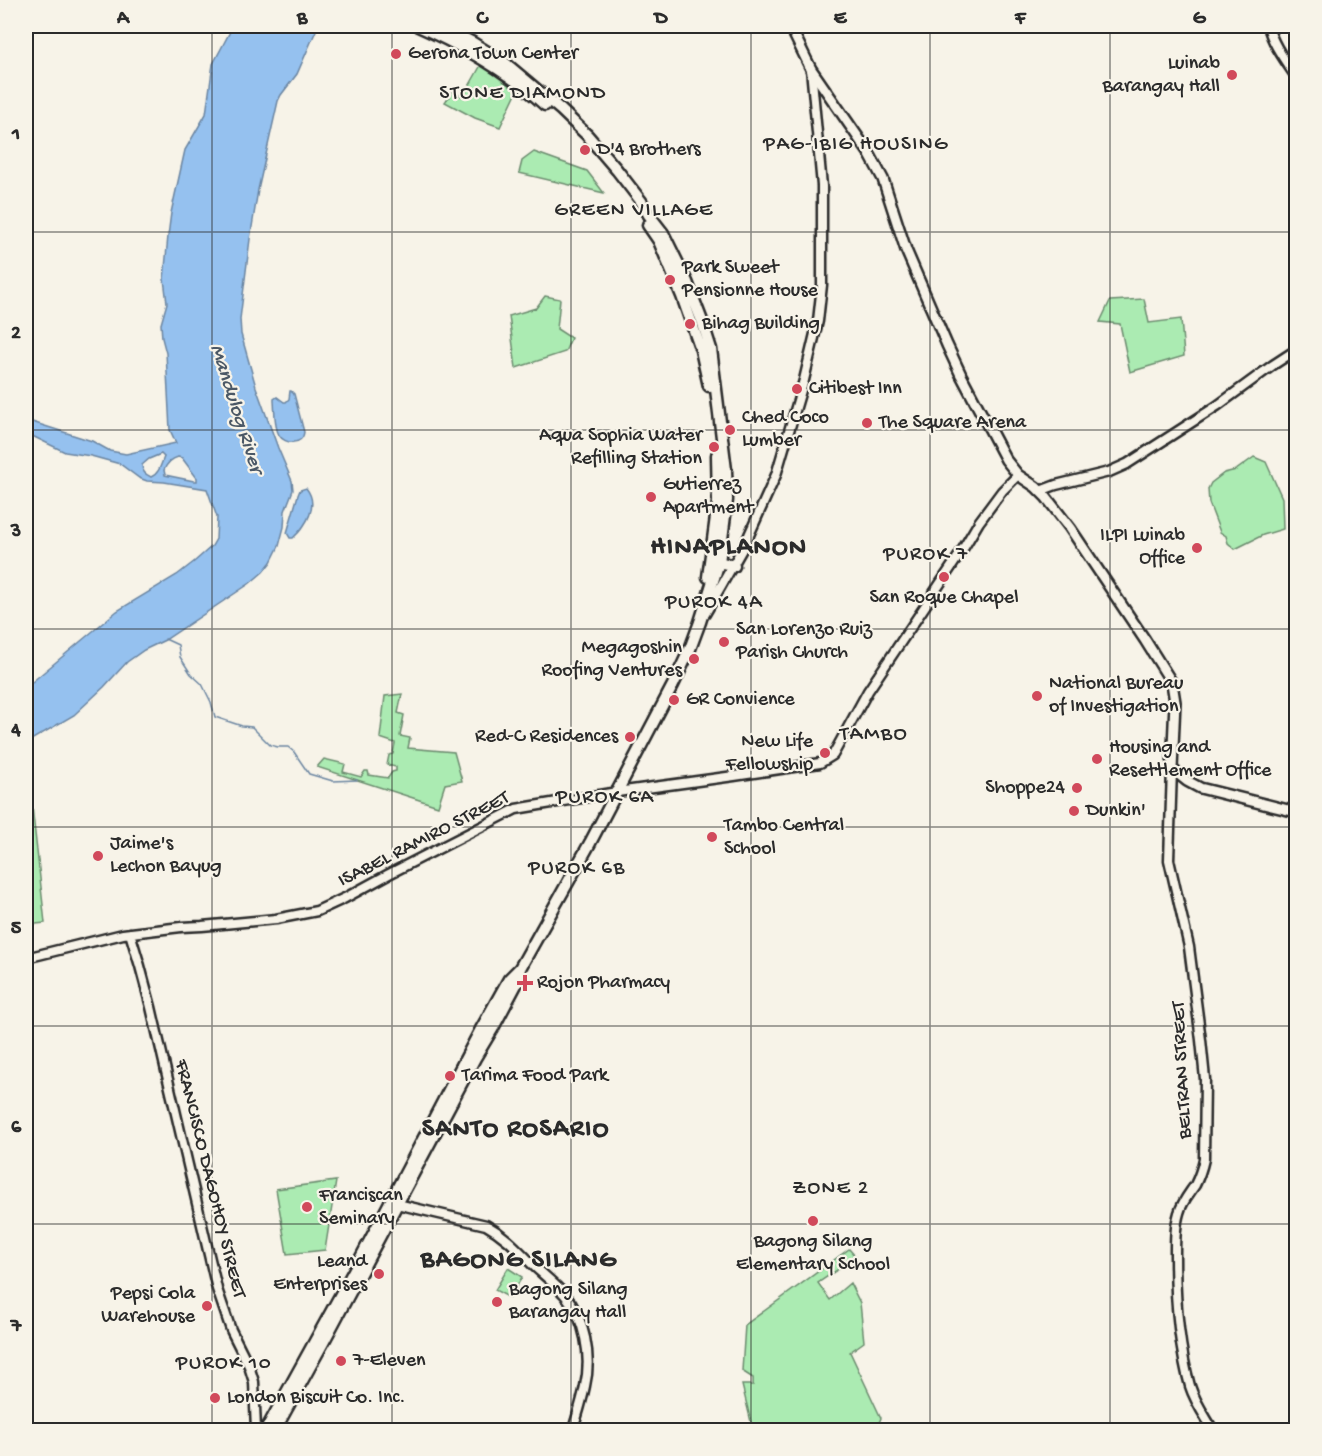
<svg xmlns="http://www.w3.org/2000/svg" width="1322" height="1456" viewBox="0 0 1322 1456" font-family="'Gochi Hand',sans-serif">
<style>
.green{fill:#abebb2;stroke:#6b8b6e;stroke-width:1.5}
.water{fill:#95c1ef;stroke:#6b85a1;stroke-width:1.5;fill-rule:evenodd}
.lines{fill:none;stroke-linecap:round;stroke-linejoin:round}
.stream{stroke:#6b85a1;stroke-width:1.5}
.secondary-casing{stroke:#2b2b2b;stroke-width:13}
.primary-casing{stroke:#2b2b2b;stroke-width:14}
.highway-casing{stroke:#2b2b2b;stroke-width:15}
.secondary{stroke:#f7f3e8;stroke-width:8}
.primary{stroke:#f7f3e8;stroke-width:9}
.highway{stroke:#f7f3e8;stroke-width:10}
.grid{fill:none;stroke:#2b2b2b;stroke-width:1.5;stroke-opacity:0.55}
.poi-dot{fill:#d1495b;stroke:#f7f3e8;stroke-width:2}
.labels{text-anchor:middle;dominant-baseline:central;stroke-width:4.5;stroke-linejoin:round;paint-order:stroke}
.poi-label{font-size:20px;fill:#2b2b2b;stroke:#f7f3e8;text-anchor:start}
.street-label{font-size:20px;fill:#2b2b2b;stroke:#f7f3e8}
.neighbourhood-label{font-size:21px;letter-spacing:1.5px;fill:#2b2b2b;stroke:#f7f3e8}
.water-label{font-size:21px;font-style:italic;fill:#4b5866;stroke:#f7f3e8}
.quarter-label{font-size:22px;letter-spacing:1.5px;fill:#2b2b2b;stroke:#f7f3e8}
.district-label{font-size:26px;font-weight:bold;letter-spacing:1.5px;fill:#2b2b2b;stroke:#f7f3e8}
.neatline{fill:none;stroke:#2b2b2b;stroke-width:2}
.grid-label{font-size:20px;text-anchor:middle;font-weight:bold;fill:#2b2b2b}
</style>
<rect width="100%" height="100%" fill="#f7f3e8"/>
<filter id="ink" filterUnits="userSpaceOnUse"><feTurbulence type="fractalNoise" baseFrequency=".0167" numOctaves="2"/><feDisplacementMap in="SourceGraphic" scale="12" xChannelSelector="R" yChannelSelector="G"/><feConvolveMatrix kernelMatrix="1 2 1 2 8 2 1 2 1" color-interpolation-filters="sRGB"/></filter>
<g filter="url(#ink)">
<path class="green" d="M481,65l36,26 -17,36 -25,-9 -30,-16 8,-11 10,6z
M534,152l53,19 17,22 -85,-20 3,-12z
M545,296l15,3 -3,30 14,9 -6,14 -49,16 -7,-52 27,-8z
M1144,299l5,24 32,-4 3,37 -54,16 -10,-48 -20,-2 10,-21z
M1254,457l12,5 16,36 1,31 -20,6 -28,14 -7,-6 -2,-7 -6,-4 -11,-29 -1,-14 3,-6 13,-10 12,-3z
M402,694l-4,19 6,2 -4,21 10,2 -2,10 46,4 8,29 -17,3 -7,22 -121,-39 7,-8 21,5 -2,8 18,5 4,-6h3l1,4 19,3 4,-6 4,-1v-4l-9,-2 2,-10 4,-1 2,-11 -15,-5 5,-42z
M26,806h6l13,117 -19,2z
M336,1181l-11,69 -38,4 -11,-65z
M849,1249l7,8 -38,26 12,17 20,-17 10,20 4,39 -14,10 31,66 -3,7 2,5h-127l-11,-45h11v-7l-11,-7 3,-46z
M508,1268l14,9 -12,21 -15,-8z"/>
<path class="water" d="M233,26h85l-21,48 -16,21 -3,6 -20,89 -8,49 -10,80 1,15 15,53 22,61 14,33 1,9 -8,21 -1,16 -5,19 -8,16 -8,10 -14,12 -84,56 -21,10 -17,12 -23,25 -30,28 -48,28v-56l91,-76 60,-36 18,-14 17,-15 4,-7 1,-22 -10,-28 -43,-7 -17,-1 -8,-3 -19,-14 -29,-8 -26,-4 -39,-19v-13l66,21 18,10 16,3 50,-11 -6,-13 -4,-77 -4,-15 -1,-14 6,-21 -3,-24 4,-43 3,-23 14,-63 21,-36 7,-50zM161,454l3,3c-3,7 -5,17 -13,20 -5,-2 -9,-6 -9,-12l7,-6zM178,457l4,1 15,20v3h-3l-29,-6 -1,-5c3,-7 7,-11 14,-13z
M290,391h1l3,3 10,38c-1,13 -19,13 -25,3 -5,-9 -4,-24 -5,-34v-2l3,-2 7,5h2l3,-3z
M306,488c14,17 0,38 -13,50h-3l-3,-5 11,-38 2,-5z"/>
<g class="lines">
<path class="stream" d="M165,639l13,6 2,12 11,17 11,10 9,18 4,15 27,9 10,1 18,18 8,2h10l6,5 15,22 24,7 24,-1"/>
<defs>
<path id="secondary" d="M1268,26c5,19 17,34 28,51
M1040,491l16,-6 53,-13 18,-8 90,-58 56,-41 23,-15
M705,614l40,-70 31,-69 28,-95 14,-59 4,-36v-99l-11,-117
M1172,769l-3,91 20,87 12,93 4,39 -1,80c-2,9 -5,18 -9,26 -6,9 -13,17 -16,28 -4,13 -4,27 -4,41 0,44 3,89 15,132 5,16 15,30 23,44
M130,933l10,33 11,41 66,282 14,41 18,36 5,16 2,48
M26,958l97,-24 58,-7 21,-1 74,-7 41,-8 28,-13 44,-24 127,-65 101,-17 117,-16 86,-13 13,-8 35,-64 92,-137 19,-32 23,-31 16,-16
M397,1204l89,21c20,11 33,26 49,42 10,9 21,18 30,28 20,23 27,62 20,91 -3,15 -8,30 -12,44"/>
<path id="primary" d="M790,26l21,43 58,84 14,26 23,71 41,95 14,30 45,85 12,15 18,12 10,10 24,31 75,112 27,43 3,19 -3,67 15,12 13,7 96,24"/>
<path id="highway" d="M418,26c45,20 90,45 127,79
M648,225l11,16 23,55 19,54 8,36
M719,562l15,4
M708,577l10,-75 -1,-47
M266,1430l91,-165 123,-234 29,-52 11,-11 70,-125 83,-158 17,-36 10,-27 19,-60 8,-62 -1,-30 -15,-121 -9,-28 -15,-39 -24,-49 -14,-18 -8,-14 -24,-31 -30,-35 -26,-25 -56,-47 -32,-20 -33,-17
M275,1430l49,-89 151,-283 18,-30 25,-47 2,-13"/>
</defs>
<use href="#secondary" class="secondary-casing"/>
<use href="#primary" class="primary-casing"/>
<use href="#highway" class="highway-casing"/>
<use href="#secondary" class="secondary"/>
<use href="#primary" class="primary"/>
<use href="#highway" class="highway"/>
</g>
</g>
<path class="grid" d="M212,26v1404M392,26v1404M571,26v1404M751,26v1404M930,26v1404M1110,26v1404M26,232h1270M26,430h1270M26,629h1270M26,827h1270M26,1026h1270M26,1224h1270"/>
<g class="poi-dot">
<circle cx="396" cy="54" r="6"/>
<circle cx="1232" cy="75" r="6"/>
<circle cx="585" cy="150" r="6"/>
<circle cx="670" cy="280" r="6"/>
<circle cx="690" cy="324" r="6"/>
<circle cx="797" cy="389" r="6"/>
<circle cx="867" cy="423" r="6"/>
<circle cx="730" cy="430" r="6"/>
<circle cx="714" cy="447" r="6"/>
<circle cx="651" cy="497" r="6"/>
<circle cx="1197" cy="548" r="6"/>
<circle cx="944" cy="577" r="6"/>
<circle cx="724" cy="642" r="6"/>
<circle cx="694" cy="659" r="6"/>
<circle cx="1037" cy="696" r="6"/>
<circle cx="674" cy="700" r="6"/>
<circle cx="630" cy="737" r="6"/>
<circle cx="825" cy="753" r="6"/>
<circle cx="1097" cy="759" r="6"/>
<circle cx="1077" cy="788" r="6"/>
<circle cx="1074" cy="811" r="6"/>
<circle cx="712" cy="837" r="6"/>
<circle cx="98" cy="856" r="6"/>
<path d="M522 974h6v6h6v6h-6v6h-6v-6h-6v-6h6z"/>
<circle cx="450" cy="1076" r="6"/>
<circle cx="307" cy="1207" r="6"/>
<circle cx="813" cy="1221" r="6"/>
<circle cx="379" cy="1274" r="6"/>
<circle cx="497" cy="1302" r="6"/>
<circle cx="207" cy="1306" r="6"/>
<circle cx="341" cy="1361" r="6"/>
<circle cx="215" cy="1398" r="6"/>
</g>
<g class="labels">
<g class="poi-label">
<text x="408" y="54">Gerona Town Center</text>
<text x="1220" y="64" text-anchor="end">Luinab<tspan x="1220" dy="23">Barangay Hall</tspan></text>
<text x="597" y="150">D'4 Brothers</text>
<text x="682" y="268">Park Sweet<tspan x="682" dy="23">Pensionne House</tspan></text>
<text x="702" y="324">Bihag Building</text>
<text x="809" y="389">Citibest Inn</text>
<text x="742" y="418">Ched Coco<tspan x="742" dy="23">Lumber</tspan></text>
<text x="879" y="423">The Square Arena</text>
<text x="702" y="436" text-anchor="end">Aqua Sophia Water<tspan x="702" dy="23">Refilling Station</tspan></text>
<text x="663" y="485">Gutierrez<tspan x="663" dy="23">Apartment</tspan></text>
<text x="1185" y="536" text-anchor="end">ILPI Luinab<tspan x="1185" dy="23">Office</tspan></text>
<text x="944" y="598" text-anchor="middle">San Roque Chapel</text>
<text x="736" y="630">San Lorenzo Ruiz<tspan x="736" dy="23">Parish Church</tspan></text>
<text x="682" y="648" text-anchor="end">Megagoshin<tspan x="682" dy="23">Roofing Ventures</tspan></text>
<text x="1049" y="684">National Bureau<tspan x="1049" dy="23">of Investigation</tspan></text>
<text x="686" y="700">GR Convience</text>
<text x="618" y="737" text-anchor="end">Red-C Residences</text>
<text x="813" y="742" text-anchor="end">New Life<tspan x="813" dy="23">Fellowship</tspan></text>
<text x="1109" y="748">Housing and<tspan x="1109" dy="23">Resettlement Office</tspan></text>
<text x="1065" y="788" text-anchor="end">Shoppe24</text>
<text x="1086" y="811">Dunkin'</text>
<text x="724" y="826">Tambo Central<tspan x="724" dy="23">School</tspan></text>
<text x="110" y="844">Jaime's<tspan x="110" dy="23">Lechon Bayug</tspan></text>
<text x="537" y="983">Rojon Pharmacy</text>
<text x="462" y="1076">Tarima Food Park</text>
<text x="319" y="1196">Franciscan<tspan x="319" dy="23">Seminary</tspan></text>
<text x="813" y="1242" text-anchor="middle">Bagong Silang<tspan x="813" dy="23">Elementary School</tspan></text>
<text x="367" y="1262" text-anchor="end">Leand<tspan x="367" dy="23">Enterprises</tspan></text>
<text x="509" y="1290">Bagong Silang<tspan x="509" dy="23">Barangay Hall</tspan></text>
<text x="195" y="1294" text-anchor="end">Pepsi Cola<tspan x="195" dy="23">Warehouse</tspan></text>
<text x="353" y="1361">7-Eleven</text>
<text x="227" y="1398">London Biscuit Co. Inc.</text>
</g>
<g class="street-label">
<text transform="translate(424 840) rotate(-27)">ISABEL RAMIRO STREET</text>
<text transform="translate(1183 1070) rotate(-93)">BELTRAN STREET</text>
<text transform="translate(209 1179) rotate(76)">FRANCISCO DAGOHOY STREET</text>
</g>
<g class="neighbourhood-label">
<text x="523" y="94">STONE DIAMOND</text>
<text x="856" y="145">PAG-IBIG HOUSING</text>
<text x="634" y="211">GREEN VILLAGE</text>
<text x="926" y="555">PUROK 7</text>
<text x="714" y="603">PUROK 4A</text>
<text x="605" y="798">PUROK 6A</text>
<text x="577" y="869">PUROK 6B</text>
<text x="831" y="1189">ZONE 2</text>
<text x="224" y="1364">PUROK 10</text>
</g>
<g class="water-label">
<text transform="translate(235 409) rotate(72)">Mandulog River</text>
</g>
<g class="quarter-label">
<text x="874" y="735">TAMBO</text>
</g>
<g class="district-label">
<text x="729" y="548">HINAPLANON</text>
<text x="516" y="1130">SANTO ROSARIO</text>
<text x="519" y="1261">BAGONG SILANG</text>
</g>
</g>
<rect width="1322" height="1456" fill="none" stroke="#f7f3e8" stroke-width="66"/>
<rect x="33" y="33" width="1256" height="1390" class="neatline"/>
<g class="grid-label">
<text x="123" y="23">A</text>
<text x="302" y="23">B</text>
<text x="482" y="23">C</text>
<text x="661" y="23">D</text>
<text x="840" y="23">E</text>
<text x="1020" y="23">F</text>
<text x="1199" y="23">G</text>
<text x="16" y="139">1</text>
<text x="16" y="338">2</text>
<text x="16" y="536">3</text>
<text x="16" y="735">4</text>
<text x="16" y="933">5</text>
<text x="16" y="1132">6</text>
<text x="16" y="1331">7</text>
</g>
</svg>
